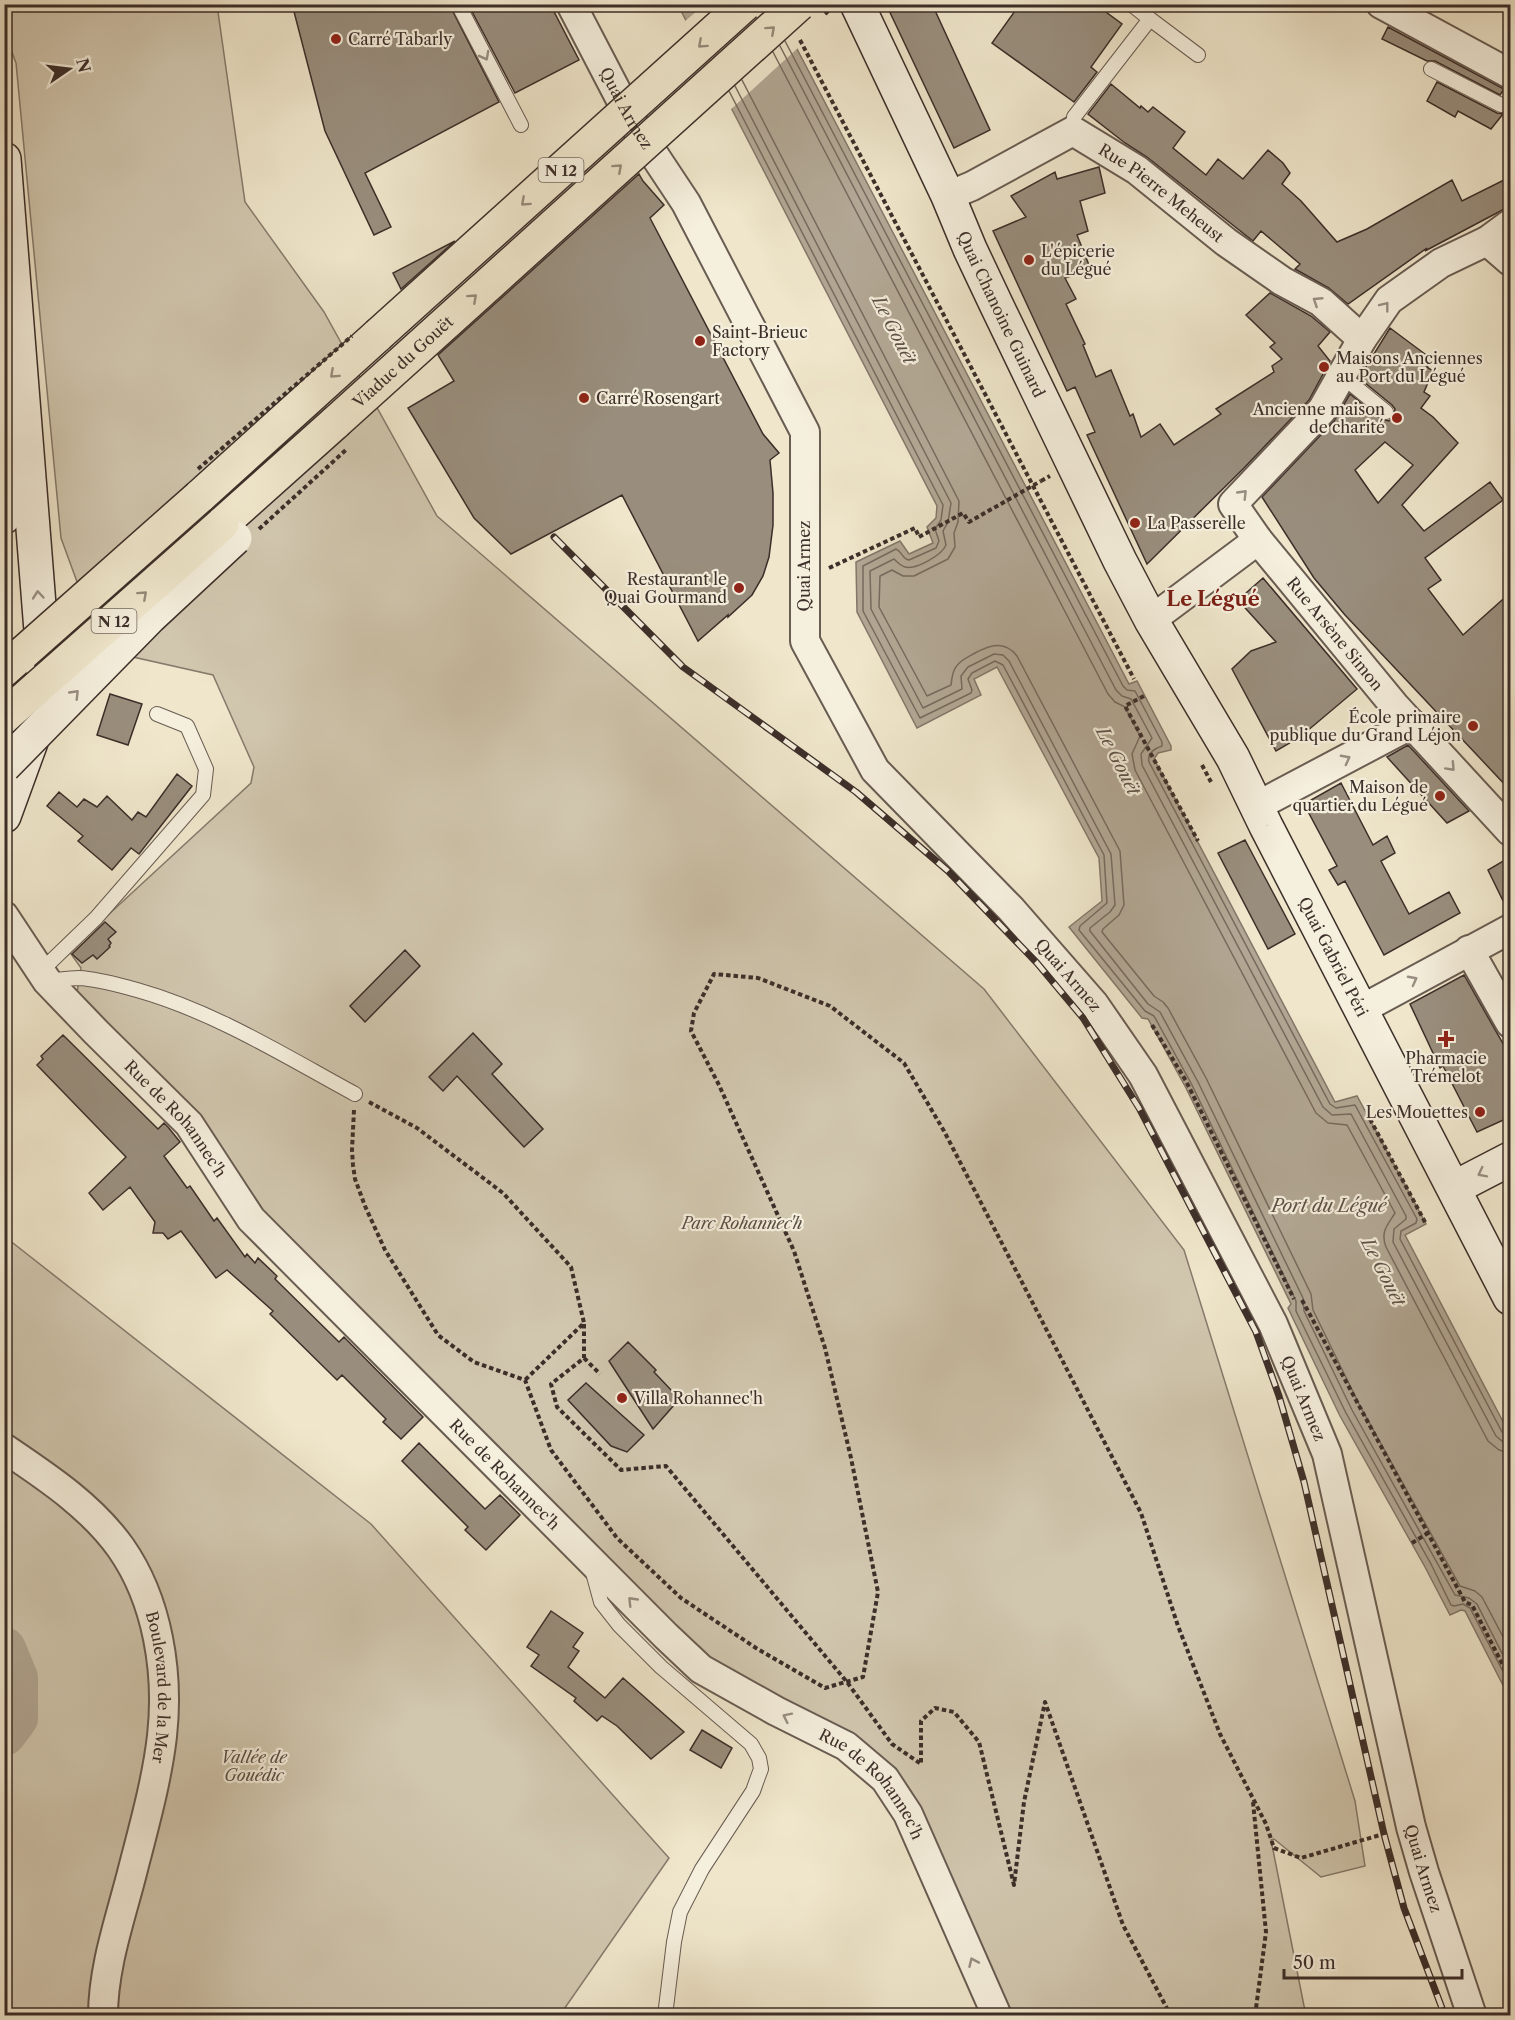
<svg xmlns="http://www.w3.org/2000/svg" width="1515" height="2020" viewBox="0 0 1515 2020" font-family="'Libre Caslon Text',serif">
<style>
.green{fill:#d1c7af;stroke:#867a6c;stroke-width:1.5}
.water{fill:#b2a794;stroke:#837769;stroke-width:1.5}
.pier{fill:#efe6cb}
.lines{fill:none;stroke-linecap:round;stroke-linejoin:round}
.shore{stroke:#776a5e;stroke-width:1.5}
.river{stroke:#b2a794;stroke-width:44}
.building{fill:#998e7d;stroke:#3c2e29;stroke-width:1.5;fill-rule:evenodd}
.lane-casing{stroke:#695c52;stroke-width:16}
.street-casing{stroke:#695c52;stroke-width:32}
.secondary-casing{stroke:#3c2e29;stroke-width:36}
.highway-casing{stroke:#3c2e29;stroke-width:36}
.path{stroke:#3c2e29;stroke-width:4;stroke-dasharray:4.5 3;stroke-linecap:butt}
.lane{stroke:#f5efdd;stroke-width:14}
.street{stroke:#f5efdd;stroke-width:28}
.secondary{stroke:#f5efdd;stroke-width:33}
.highway{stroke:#efe6cb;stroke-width:33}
.rail-casing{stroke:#3c2e29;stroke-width:7}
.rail{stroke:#f5efdd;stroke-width:4.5;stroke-dasharray:14;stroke-linecap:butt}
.secondary-bridge-casing{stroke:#3c2e29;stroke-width:36;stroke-linecap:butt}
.highway-bridge-casing{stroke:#3c2e29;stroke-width:36;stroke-linecap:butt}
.path-bridge{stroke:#3c2e29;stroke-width:4;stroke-dasharray:4.5 3;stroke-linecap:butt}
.secondary-bridge{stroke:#f5efdd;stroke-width:33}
.highway-bridge{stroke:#efe6cb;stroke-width:33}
.oneway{stroke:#968a7a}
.oneway2{stroke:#988e83}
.poi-dot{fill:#8f2418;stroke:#f5efdd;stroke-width:2}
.labels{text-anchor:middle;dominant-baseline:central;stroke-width:4.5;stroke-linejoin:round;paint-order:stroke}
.shield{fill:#f5efdd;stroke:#74685f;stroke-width:1.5}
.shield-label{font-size:15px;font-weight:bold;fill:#3c2e29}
.poi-label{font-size:16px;fill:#3c2e29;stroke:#f5efdd;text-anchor:start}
.street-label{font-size:16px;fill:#3c2e29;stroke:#f5efdd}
.park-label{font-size:16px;font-style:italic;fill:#5a4d44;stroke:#f5efdd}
.water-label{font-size:18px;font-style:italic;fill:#5f5249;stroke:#f5efdd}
.quarter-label{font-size:20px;font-weight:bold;fill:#7a1f14;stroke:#f5efdd}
</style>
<rect width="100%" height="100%" fill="#efe6cb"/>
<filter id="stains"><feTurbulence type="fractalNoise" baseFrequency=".00333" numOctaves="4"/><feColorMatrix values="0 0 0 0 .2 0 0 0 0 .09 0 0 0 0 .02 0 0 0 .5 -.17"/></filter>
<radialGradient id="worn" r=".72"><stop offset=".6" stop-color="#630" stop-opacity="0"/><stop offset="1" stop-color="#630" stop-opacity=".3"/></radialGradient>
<path class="green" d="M5,5h212l28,197 79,110 113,204 547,473 200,261 171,551 10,65 -44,11 -47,-38 -3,1 33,166 4,9h-302l-121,-253 -24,-23 -84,-37 -78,-46 -431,-435 -191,-228 4,-25 -12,-17 182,-168 3,-16 -41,-92 -111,-25 -41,-112 -45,-475 -11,-29z
M4,1236l367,288 298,334 -109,157h-555z"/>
<path class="water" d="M678,5h96l355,679 8,-3 34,65v4l-13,3 -4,6 181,343 22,-6 69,128 -21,11 105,200v264l-45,-88 -4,-1 -11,5 -25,-48 -85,-151 -52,-108 3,-4 -105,-216 -38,-69 -6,-1 -73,-91 33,-26 -3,-43 -102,-191 -23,12 7,16 -64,33 -60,-116 -1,-50 44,-21 9,13 24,-11 -6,-16 9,-9 1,-12z"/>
<path class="pier" d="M777,4l22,43 -70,64 -45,-89 20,-17z"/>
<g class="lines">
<path class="shore" d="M785,41l338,645 4,4 8,1 27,51v4c-8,3 -15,7 -13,16l181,342 6,4 19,-3 62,114 -1,4 -15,8 -1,8 102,193 4,3 4,1
M780,46l336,644 6,6 9,3 21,39 -11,16 1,11 181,342 9,8 19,-1 55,102v3l-12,10 -1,13 103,194 7,6 7,2
M773,52l335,642 7,8 10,5 15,29 -8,18 3,16 181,343 12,10 19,2 48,88c-7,12 -15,18 -9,34l102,194 11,9 11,3
M742,80l217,421 -1,21 -4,11 1,14 -7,12 -34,17h-11l-11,-6 -12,6 -1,31 48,89 24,-11c1,-6 1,-13 5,-18 4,-7 12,-10 19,-14 15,-8 30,-13 42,3l103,195 4,54 -5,10 -16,14 -1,3 52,64 9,6 5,6 38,70 105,216 2,16 47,96 100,180 15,5 7,6 28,53
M735,86l216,417 -3,19 -5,9 3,14c-4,10 -30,25 -41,22 -4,-1 -8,-5 -11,-8l-24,12 1,38 52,99 39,-19 -1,-13 7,-9 26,-13 9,1 6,6 102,193 4,51 -5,7 -20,16v3l58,73 12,8 38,70 105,216 1,13 48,99 103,185 14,3 8,6 33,65
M729,91l214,414 -2,15 -6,9 4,12 -3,7 -27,12c-7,-1 -7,-9 -13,-11l-33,17v45l57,107 51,-25 1,-3 -4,-11 4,-6 23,-12 8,4 101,190 3,48 -27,23 -1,4 66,81 9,5 38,69 104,216v10l50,102 85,151 20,41 3,1 9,-2 7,4 40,77"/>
<path class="river" d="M4,1649l12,29v40l-12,16"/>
</g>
<path class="building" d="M292,4h157l50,98 -134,71 26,54 -17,8 -49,-104z
M468,4h82l29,56 -64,33z
M886,4h46l58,126 -36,18z
M1020,4h75l27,20 -31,43 6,5 -23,30 -82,-59z
M1388,27l114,61 2,1 -4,6 -65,-34h-8l-45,-22z
M1437,82l60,31 6,1 -12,15 -33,-18 -3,6 -28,-16z
M1111,84l29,24 1,-2 7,6 5,-5 32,25 -12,16 33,27 12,-16 25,20 25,-29 15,13 7,10 -8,11 19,17 36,41 30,-13 85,-49 10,21 48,-24v29l-85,45 2,-3 -79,56 -19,-16 -34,-19 5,-5 -39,-33 -8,10 -106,-84 -22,-14 -37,-29z
M1099,167l6,26 -25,8 8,30 -11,4 14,35 -26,8 11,21 -10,5 19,40 -2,1 13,32 15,-7 19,46 3,-2 8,23 19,-13 14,21 47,-31 -5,-5 58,-37 -2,-6 10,-7 -12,-12 5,-4 -29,-28 24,-22 41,23 19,16 -12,14 12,15 -21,39 -65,68 -97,96 -60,-129 8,-3 -20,-45 -8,4 -74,-160 33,-14 -15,-21 44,-24 2,7z
M639,174l4,7 21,24 -14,13 113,216 16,19 -9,7 3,33v32l-4,32 -6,19 -11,19 -24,22v-2l-30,26 -76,-146 -111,59 -37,-36 -66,-110 46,-27 -16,-26z
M455,241l-54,48 -8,-16z
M1390,328l43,32 -6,7 6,4 -9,21 6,4 -9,12 12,9 25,26 -56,62 22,26 66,-49 13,18 -78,58 16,22 -13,9 35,46 47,-42v197l-165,-175 -31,-37 -52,-81 72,-76 16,-27 31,25 8,2 4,-4 2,-8 -3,-4 -33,-27zM1385,442l28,23 -35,38 -23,-33z
M1263,578l94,111 -57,48 -24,14 -44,-82 19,-18 25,-9 -38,-42z
M110,694l32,10 -14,41 -31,-10z
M1408,745l61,66 -22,12 -60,-66z
M177,774l15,12 -53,68 -8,-6 -19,22 -34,-29 5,-5 -36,-30 12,-14 18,15 7,-8 13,8 10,-11 25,24 6,-8 8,5z
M1341,783l32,62 14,-9 8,17 -14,8 28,53 40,-22 11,21 -76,42 -39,-74 -7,4 -9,-15 8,-4 -33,-62z
M1245,840l50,94 -27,15 -50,-96z
M1510,857v56h-1l-21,-43z
M105,922l11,10 -8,7 3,4 -2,3 1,1 -13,12 -4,-4 -11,8 -10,-9z
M405,950l15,16 -55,56 -15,-16z
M1464,975l46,81v61l-33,15 -34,-66 -3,2 -30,-64z
M473,1033l29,31 -10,10 51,55 -19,18 -67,-71 -14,15 -14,-14z
M63,1035l95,94 6,-6 4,4 12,15 -16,14 23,32 3,-2 24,35 3,-3 28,39 2,-3 8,9 3,-5 19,18 -2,3 64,63 5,-5 79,80 -22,22 -18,-17 3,-3 -44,-44 -5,5 -67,-66 3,-3 -46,-41 -11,8 -35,-47 -13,8 -5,-6h-10l2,-11 -25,-35 -27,23 -14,-17 37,-36 -89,-92 6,-6 -2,-3z
M628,1342l28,28 -2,2 18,19 3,13 -22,25 -44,-68z
M586,1383l58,52 -17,17 -16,-6 -43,-46z
M419,1443l66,66 15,-14 20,20 -34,35 -21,-20 3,-3 -66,-66z
M551,1611l32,22 -10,14 6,4 -11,16 37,31 18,-20 61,54 -33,27 -34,-33 -15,-10 -5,5 -23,-20 2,-3 -45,-32 8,-11 -12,-8z
M702,1730l30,18 -11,20 -31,-18z"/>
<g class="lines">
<defs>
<path id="lane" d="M458,4l63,121
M1131,4l19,15
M1431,69l70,36 9,-1
M1073,131l1,-14 76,-98 48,36
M1342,376l44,36
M41,971l55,-53 107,-123 3,-26 -19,-43 -30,-12
M47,981c11,-1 22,-3 32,-3 20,1 39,7 58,12 78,22 148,66 218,104
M592,1569l9,33 18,23 42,42 90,77 8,14 2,11 -3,8 -5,14 -51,78 -22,43 -6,30 -9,74"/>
<g id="street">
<path id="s1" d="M571,4l62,119 53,80 119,229v209l70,129 136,139 83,95 49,71 130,249 54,130 84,373 13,45 48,144"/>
<path d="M1381,4l129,70"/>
<path id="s2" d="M948,196l24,-10 101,-55 64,39 89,72 56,39 39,21 41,37"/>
<path id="s3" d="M1510,224l-23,17 -46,22 -52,37 -27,39 -40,71 -89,94 25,36 136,165 116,126"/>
<path d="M1487,241l23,20"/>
<path d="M1151,620l107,-80"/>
<path d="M1257,806l155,-82"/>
<path id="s4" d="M4,916l43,65 49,51 93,92 62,95 415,417 35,33 75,42 70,35 39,33 23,35 89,202"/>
<path d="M1469,950l41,73"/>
<path d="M1362,1009l148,-80"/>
<path id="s5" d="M4,1448c43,29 87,58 117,100 37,53 48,125 41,188 -5,44 -18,90 -29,133 -12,48 -30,97 -30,147"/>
</g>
<g id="secondary">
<path id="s6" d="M857,4l91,192 22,53 26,55 124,257 31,59 82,138 33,68 244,472"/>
<path d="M4,159l40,510 -13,73 -27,74"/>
<path d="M4,517l16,-55"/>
<path d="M1454,1188l56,-29"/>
</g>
<path id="highway" d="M199,497l179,-162
M222,524l114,-102
M4,670l19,-17"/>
</defs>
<use href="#lane" class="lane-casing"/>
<use href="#street" class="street-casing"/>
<use href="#secondary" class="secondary-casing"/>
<use href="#highway" class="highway-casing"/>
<path class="path" d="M800,40l334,639
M1041,481l9,-5
M829,568l86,-40 4,9
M1144,696l-19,10 73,135
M1202,765l9,17
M1152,1025l34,56 108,218
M369,1102l48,26 86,65 68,74 13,56 -59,57
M354,1110l-2,40 1,15 2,14 10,27 20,44 53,85 36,27 51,18 26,70 66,88 64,60 75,50 69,40 38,-11 15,-85 -27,-134 -26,-110 -31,-97 -75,-166 -28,-54 3,-18 20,-39 44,4 72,28 74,57 40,68 197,382 37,113 42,108 46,90 8,24 27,10 86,-25
M1370,1119l56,105
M1302,1300l163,302 7,3 38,74
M584,1324v34l-33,26 6,23 64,63 45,-4 181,216 45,62 29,20v-43l14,-13 19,4 25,30 35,143 10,-83 21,-100 78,223 48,91
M584,1358l16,16
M1412,1543l16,-10
M1253,1802l13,130 -11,84"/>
<use href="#lane" class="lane"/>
<use href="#street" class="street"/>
<use href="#secondary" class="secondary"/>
<use href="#highway" class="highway"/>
<defs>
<path id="rail" d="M554,537l129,130 173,125 92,79 89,92 46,55 56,90 117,224 23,64 25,86 80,352 20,74 41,108"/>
</defs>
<use href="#rail" class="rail-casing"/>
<use href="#rail" class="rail"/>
<defs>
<path id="secondary-bridge" d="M4,766l146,-149 85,-79"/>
<g id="highway-bridge">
<path d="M378,335l367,-331"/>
<path id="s7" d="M336,422l463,-418"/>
<path d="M23,653l176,-156"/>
<path d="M4,717l218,-193"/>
</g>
</defs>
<use href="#secondary-bridge" class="secondary-bridge-casing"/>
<use href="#highway-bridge" class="highway-bridge-casing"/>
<path class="path-bridge" d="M825,14l11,-10
M198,469l154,-133
M259,529l88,-80
M919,537l44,-24 6,9 72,-41"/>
<use href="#secondary-bridge" class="secondary-bridge"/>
<use href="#highway-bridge" class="highway-bridge"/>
</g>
<defs><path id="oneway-chevron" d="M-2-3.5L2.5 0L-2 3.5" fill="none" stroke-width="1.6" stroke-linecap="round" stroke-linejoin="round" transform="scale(1.5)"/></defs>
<g class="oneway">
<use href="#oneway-chevron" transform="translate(771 30) rotate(-42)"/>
<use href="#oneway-chevron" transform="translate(702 44) rotate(138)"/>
<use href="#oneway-chevron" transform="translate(618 168) rotate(-42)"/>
<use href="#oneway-chevron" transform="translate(525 202) rotate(138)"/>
<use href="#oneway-chevron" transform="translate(473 298) rotate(-42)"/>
<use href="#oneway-chevron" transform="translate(334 374) rotate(138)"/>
<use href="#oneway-chevron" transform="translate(143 595) rotate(-42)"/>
</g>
<g class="oneway2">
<use href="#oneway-chevron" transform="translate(485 56) rotate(62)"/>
<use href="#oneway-chevron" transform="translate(1317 301) rotate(-147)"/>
<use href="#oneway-chevron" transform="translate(1385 306) rotate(-52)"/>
<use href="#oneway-chevron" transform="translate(1243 494) rotate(-46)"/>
<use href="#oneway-chevron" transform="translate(38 595) rotate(-95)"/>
<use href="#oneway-chevron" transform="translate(75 694) rotate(-46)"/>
<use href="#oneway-chevron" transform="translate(1346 759) rotate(-28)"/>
<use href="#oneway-chevron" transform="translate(1451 767) rotate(47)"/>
<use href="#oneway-chevron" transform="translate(1413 980) rotate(-28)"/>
<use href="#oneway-chevron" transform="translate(1482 1173) rotate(153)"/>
<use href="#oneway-chevron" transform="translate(632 1601) rotate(-134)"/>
<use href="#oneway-chevron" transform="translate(787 1717) rotate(-154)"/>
<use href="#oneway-chevron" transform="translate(973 1962) rotate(-114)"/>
</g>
<g class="poi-dot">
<circle cx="336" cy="39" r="6"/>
<circle cx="1029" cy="260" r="6"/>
<circle cx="700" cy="341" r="6"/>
<circle cx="1324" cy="367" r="6"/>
<circle cx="584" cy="398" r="6"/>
<circle cx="1397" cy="418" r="6"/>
<circle cx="1135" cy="523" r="6"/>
<circle cx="739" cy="588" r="6"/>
<circle cx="1473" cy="726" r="6"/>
<circle cx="1440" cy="796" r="6"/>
<path d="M1443 1030h6v6h6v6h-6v6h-6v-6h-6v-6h6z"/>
<circle cx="1480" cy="1112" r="6"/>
<circle cx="622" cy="1398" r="6"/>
</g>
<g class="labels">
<g class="shield">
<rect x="538.5" y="158" width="45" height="24" rx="4.5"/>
<rect x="91.5" y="609" width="45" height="24" rx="4.5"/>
</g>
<g class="shield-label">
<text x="561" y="170">N 12</text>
<text x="114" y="621">N 12</text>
</g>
<g class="poi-label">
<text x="348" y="39">Carré Tabarly</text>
<text x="1041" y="251">L'épicerie<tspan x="1041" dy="18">du Légué</tspan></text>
<text x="712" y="332">Saint-Brieuc<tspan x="712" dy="18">Factory</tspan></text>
<text x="1336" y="358">Maisons Anciennes<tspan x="1336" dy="18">au Port du Légué</tspan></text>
<text x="596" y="398">Carré Rosengart</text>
<text x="1385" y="409" text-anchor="end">Ancienne maison<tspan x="1385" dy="18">de charité</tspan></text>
<text x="1147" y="523">La Passerelle</text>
<text x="727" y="579" text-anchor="end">Restaurant le<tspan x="727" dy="18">Quai Gourmand</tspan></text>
<text x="1461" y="717" text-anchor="end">École primaire<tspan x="1461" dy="18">publique du Grand Léjon</tspan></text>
<text x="1428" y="787" text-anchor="end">Maison de<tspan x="1428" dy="18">quartier du Légué</tspan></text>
<text x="1446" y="1058" text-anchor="middle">Pharmacie<tspan x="1446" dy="18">Trémelot</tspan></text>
<text x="1468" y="1112" text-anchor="end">Les Mouettes</text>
<text x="634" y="1398">Villa Rohannec'h</text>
</g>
<g class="street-label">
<text stroke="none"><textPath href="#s1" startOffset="118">Quai Armez</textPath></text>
<text stroke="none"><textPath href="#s2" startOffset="249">Rue Pierre Meheust</textPath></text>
<text stroke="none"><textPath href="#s6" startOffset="342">Quai Chanoine Guinard</textPath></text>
<text stroke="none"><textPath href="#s7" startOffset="90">Viaduc du Gouët</textPath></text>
<text transform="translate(804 566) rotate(-90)">Quai Armez</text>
<text stroke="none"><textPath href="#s3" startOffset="567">Rue Arsène Simon</textPath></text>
<text stroke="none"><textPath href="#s6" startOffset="1066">Quai Gabriel Péri</textPath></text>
<text stroke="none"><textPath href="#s1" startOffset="1126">Quai Armez</textPath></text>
<text stroke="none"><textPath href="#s4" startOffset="267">Rue de Rohannec'h</textPath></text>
<text stroke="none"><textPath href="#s1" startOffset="1612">Quai Armez</textPath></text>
<text stroke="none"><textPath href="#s4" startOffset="753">Rue de Rohannec'h</textPath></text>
<text stroke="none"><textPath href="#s5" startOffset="302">Boulevard de la Mer</textPath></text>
<text stroke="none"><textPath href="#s4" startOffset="1239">Rue de Rohannec'h</textPath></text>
<text stroke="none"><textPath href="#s1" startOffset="2098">Quai Armez</textPath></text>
</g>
<g class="park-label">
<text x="742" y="1223">Parc Rohannec'h</text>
<text x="254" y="1757">Vallée de<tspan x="254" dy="18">Gouédic</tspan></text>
</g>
<g class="water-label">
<text transform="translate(894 330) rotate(63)">Le Gouët</text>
<text transform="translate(1118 761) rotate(63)">Le Gouët</text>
<text x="1329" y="1206">Port du Légué</text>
<text transform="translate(1383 1272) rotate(63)">Le Gouët</text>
</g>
<g class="quarter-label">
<text x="1213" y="599">Le Légué</text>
</g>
</g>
<rect width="1515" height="2020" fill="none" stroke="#efe6cb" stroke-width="24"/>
<rect x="6" y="6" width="1503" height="2008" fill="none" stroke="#3c2e29" stroke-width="3"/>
<rect x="12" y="12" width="1491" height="1996" fill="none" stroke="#3c2e29" stroke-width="1.5"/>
<g transform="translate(69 69) rotate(76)" stroke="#f5efdd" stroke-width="4.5" paint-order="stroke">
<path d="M0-4.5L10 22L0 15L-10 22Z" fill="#3c2e29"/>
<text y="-9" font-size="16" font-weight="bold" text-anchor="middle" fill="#3c2e29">N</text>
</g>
<path d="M1284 1969v9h178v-9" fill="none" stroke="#3c2e29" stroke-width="3"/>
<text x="1293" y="1969" font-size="18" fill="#3c2e29" stroke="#f5efdd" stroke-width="4.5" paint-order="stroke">50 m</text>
<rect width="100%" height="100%" filter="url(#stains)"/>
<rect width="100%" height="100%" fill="url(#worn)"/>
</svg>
